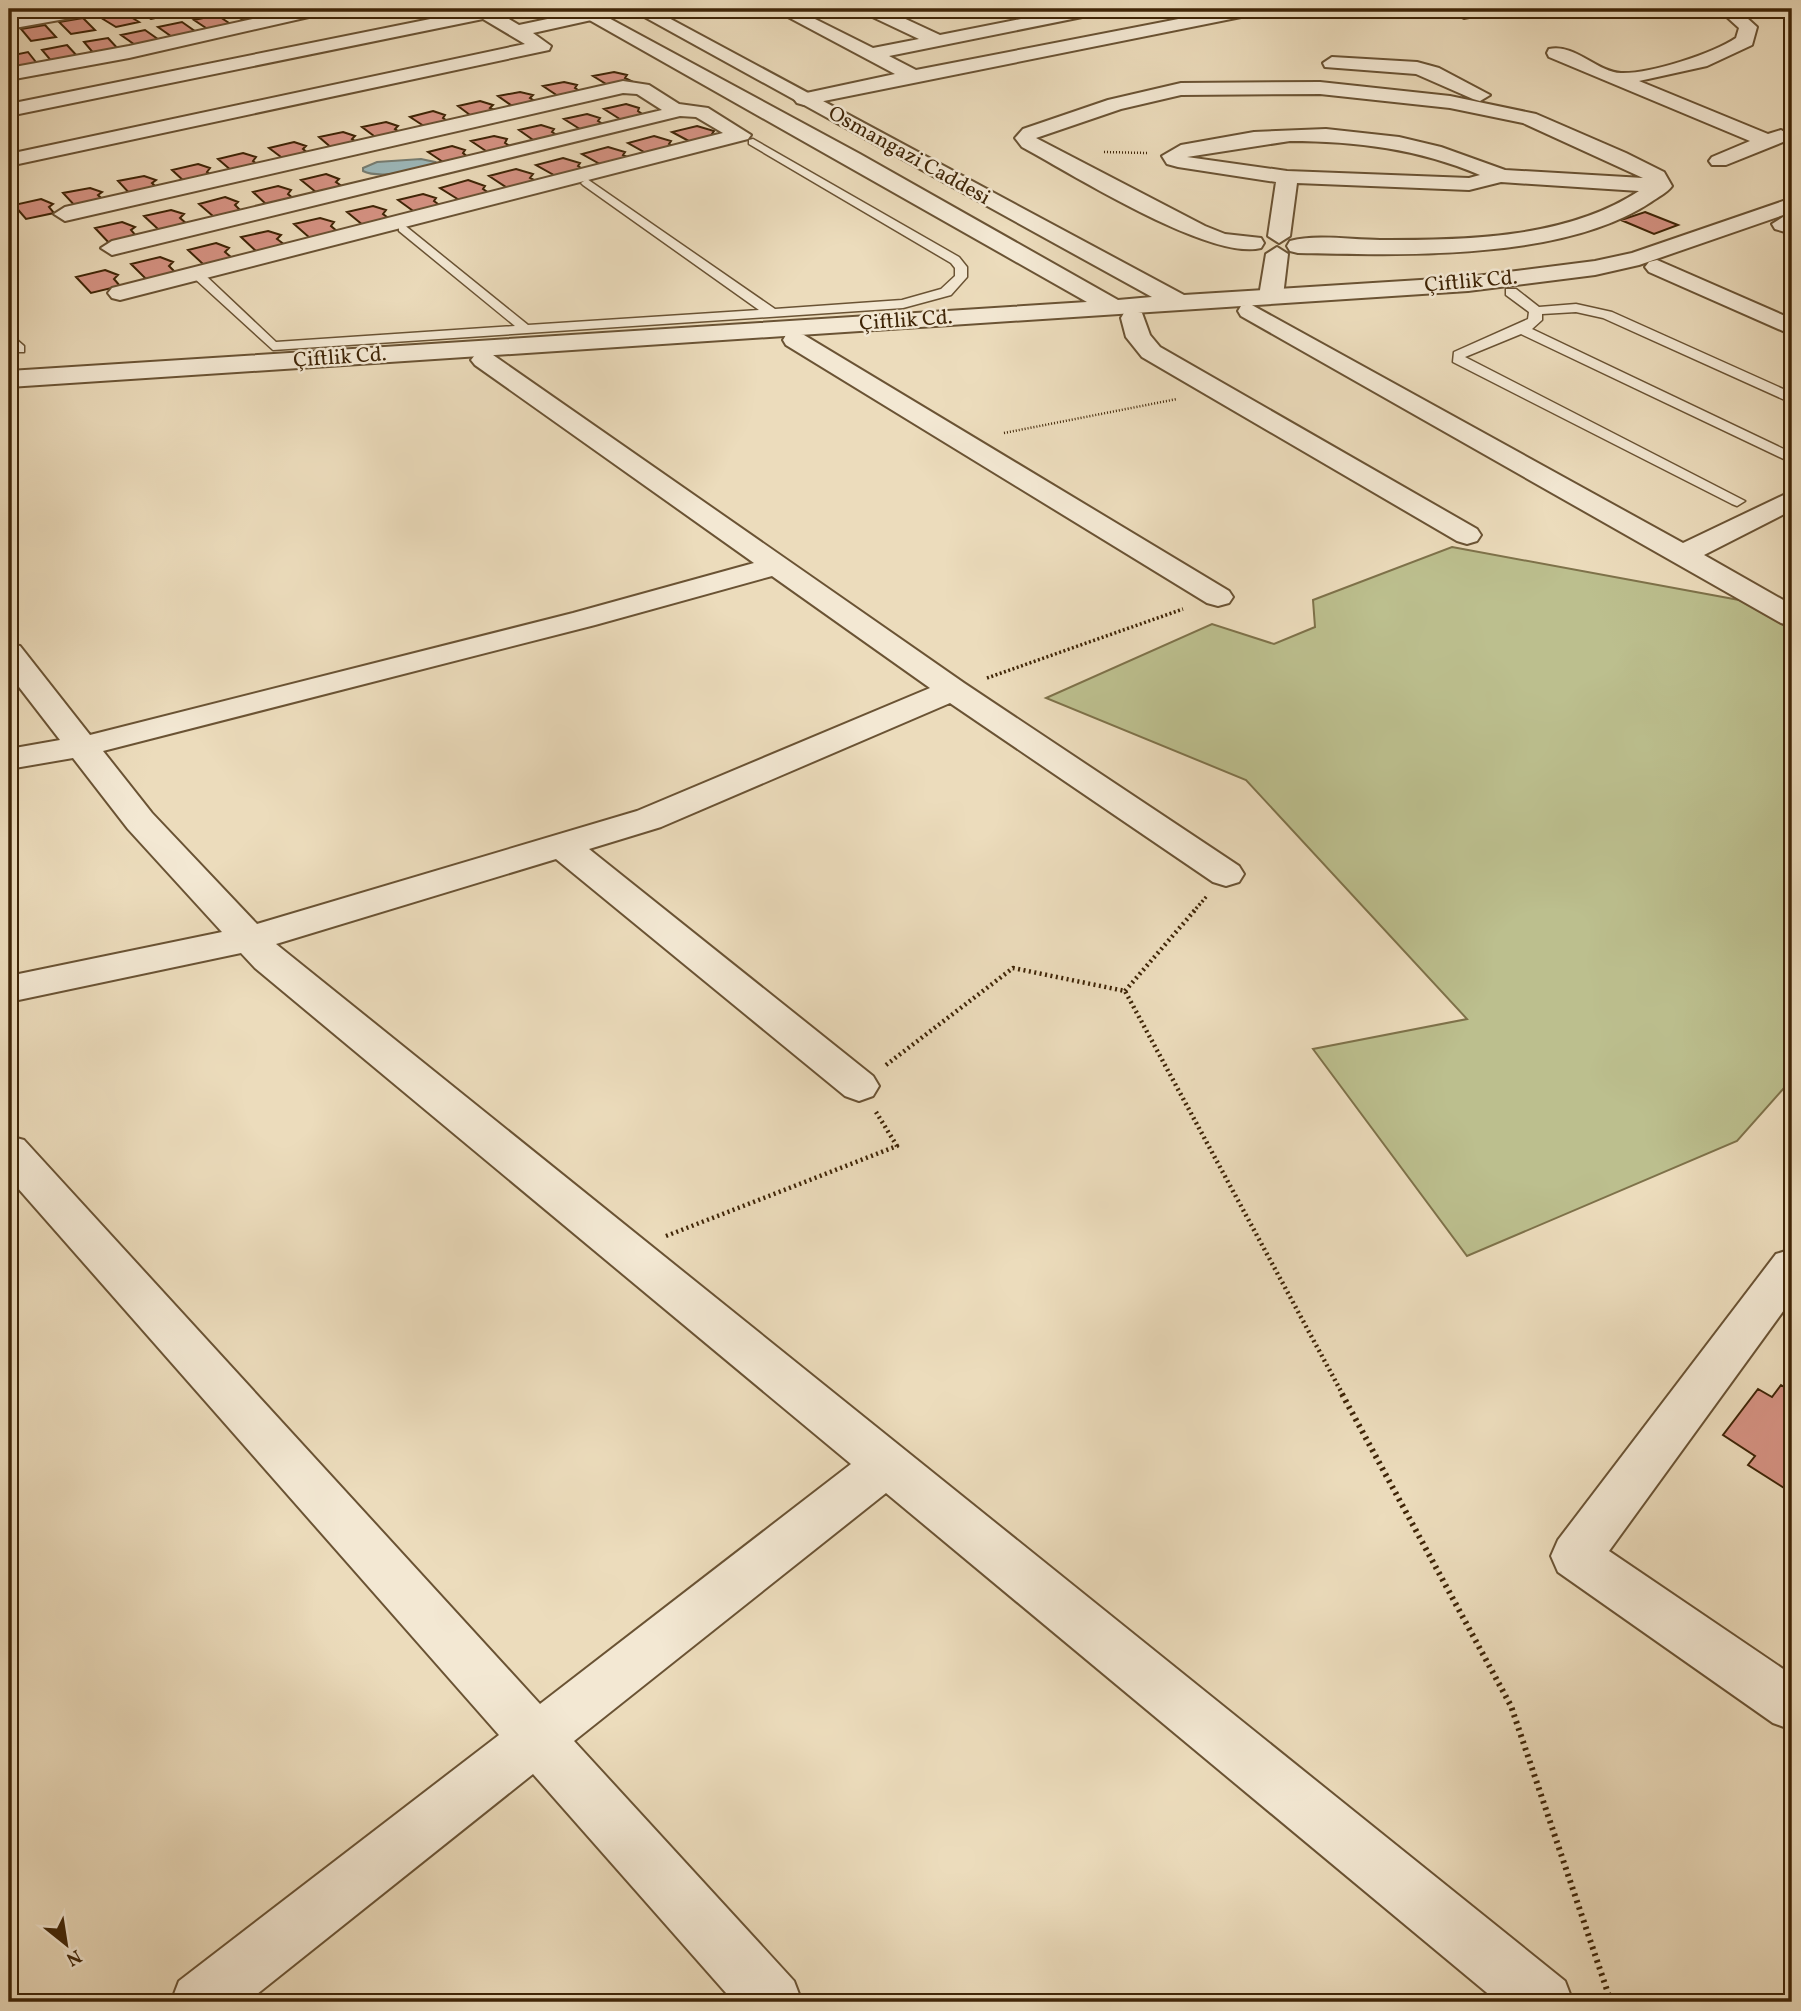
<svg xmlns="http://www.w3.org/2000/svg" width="1801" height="2011" viewBox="0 0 1801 2011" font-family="Vollkorn,serif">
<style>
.green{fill:#bcbf8e;stroke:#7e724a;stroke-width:2}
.water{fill:#9db9bb;stroke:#777e73;stroke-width:2}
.building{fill:#d69384;stroke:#3f2507;stroke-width:2}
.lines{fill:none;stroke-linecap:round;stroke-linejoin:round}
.service-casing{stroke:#6a5334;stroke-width:3}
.minor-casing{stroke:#6a5334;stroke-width:4}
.tertiary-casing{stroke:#6a5334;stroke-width:4}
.path-far3{stroke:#3f2507;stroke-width:2.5;stroke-dasharray:1 2;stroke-linecap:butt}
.path-far2{stroke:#3f2507;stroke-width:3.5;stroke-dasharray:2 2.5;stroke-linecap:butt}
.path-far1{stroke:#3f2507;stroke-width:4.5;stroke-dasharray:2 3.5;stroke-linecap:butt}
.path{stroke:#3f2507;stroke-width:6;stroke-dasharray:2.5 4.5;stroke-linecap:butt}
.service{fill:#f3e8d3;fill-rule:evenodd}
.minor{fill:#f3e8d3;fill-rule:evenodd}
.tertiary{fill:#f3e8d3;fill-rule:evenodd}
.labels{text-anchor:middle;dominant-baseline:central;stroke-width:5;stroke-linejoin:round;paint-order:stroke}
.far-street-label{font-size:21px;fill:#3f2507;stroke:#f3e8d3}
</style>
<rect width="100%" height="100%" fill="#ecdcbc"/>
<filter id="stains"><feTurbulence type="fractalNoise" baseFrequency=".00286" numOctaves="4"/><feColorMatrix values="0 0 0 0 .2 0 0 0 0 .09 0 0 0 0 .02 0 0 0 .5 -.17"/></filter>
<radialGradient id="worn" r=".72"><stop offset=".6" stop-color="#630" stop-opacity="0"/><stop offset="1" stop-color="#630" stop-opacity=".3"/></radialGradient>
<path class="green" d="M1452,547l287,53 53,30v449l-55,62 -270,115 -154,-207 154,-30 -221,-239 -200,-82 166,-74 62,20 41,-17 -2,-27z"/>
<path class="water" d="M421,159l14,3c-9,11 -59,16 -72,9v-3l14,-6z"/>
<path class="building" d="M20,9h28l5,5 -25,4z
M134,9h31l9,5 -23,5z
M243,9h10l18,8 -22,6 -21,-11z
M121,11l18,11 -23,5 -18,-11z
M217,15l18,12 -23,5 -18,-12z
M83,18l12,12 -24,4 -12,-12z
M182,22l17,12 -24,5 -17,-12z
M45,25l11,12 -25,4 -10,-12z
M145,30l17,12 -24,5 -17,-12z
M108,38l12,13 -25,4 -11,-13z
M67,45l12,13 -26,5 -11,-13z
M28,52l11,14 -26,4 -4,-5v-9z
M614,72l13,3 -2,3 8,4 -22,5 -18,-11z
M564,82l13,3 -2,3 8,5 -22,5 -18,-12z
M520,92l13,3 -3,3 8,5 -23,5 -17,-12z
M480,101l13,4 -3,3 8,4 -24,6 -16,-12z
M626,104l13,4 -1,3 7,5 -22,5 -19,-12z
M433,111l12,4 -2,3 7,5 -23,5 -17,-11z
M587,114l13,4 -2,3 8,5 -23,5 -19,-12z
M386,122l12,4 -3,3 7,5 -24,5 -16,-12z
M541,125l13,4 -2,3 8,5 -24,5 -17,-12z
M697,126l17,5 -2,3 10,5 -24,7 -26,-14z
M343,132l12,4 -3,3 7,5 -25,6 -15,-13z
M494,136l13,3 -2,4 8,5 -24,5 -18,-12z
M654,136l17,5 -2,3 10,6 -26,7 -25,-14z
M294,142l12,4 -3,3 7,6 -25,5 -16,-12z
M452,146l13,4 -2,3 7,6 -24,5 -18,-12z
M608,147l17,5 -2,3 10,5 -26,8 -25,-14z
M243,153l13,4 -3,4 6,5 -26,6 -15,-13z
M563,158l17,5 -2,3 9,6 -26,7 -25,-14z
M198,164l12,4 -3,4 6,5 -27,6 -14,-13z
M516,169l17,5 -3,4 10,5 -28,8 -23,-15z
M326,174l13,5 -3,3 7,5 -26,6 -16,-13z
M144,176l12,4 -4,3 6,6 -27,6 -13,-14z
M468,180l17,6 -2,3 9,6 -28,8 -24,-15z
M278,186l13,4 -3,4 7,6 -27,6 -15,-14z
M90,188l12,4 -4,3 6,6 -28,6 -13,-14z
M423,194l13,4 -2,3 8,6 -26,6 -18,-13z
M225,197l13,5 -3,3 6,6 -27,6 -15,-13z
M41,199l12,5 -4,3 5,6 -28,6 -12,-14z
M373,206l13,4 -3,4 8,6 -27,6 -17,-14z
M171,210l13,4 -4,4 7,6 -28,6 -15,-14z
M1645,212l33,13 -24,9 -33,-14z
M320,218l14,4 -3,4 7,6 -27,7 -17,-15z
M122,222l13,5 -4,3 6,7 -28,6 -14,-15z
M268,231l13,4 -4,4 8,6 -28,7 -16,-15z
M216,243l13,5 -4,4 7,6 -28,7 -16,-15z
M160,257l13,5 -4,4 6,6 -29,7 -15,-15z
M105,270l13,5 -4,4 6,7 -29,7 -15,-16z
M1781,1385l11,7v101l-44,-28 7,-9 -32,-21 35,-46 14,8z"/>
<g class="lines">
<defs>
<path id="service" d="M753,139l206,118 8,10v10l-16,18 -48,13 -630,42 -79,-72 11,-3 71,67 239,-16 -116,-95v-6l4,-1 125,101 231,-15 -176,-125 -2,-2 6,-4 188,130 127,-9 39,-11 14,-13v-8l-4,-5 -202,-119v-4z
M1506,289h10l23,18 37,-3 36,8 180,81v9l-5,-1 -184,-83 -27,-6 -34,2v6l-10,9 260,124v10l-271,-129 -56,23 280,144 -8,5 -5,-2 -279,-142 1,-10 74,-33 1,-7 -23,-17z
M9,333l15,13v6h-10l-5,-7z"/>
<path id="minor" d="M64,9h38l-9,5 -84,15v-10z
M299,9h32l-9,5 -193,44 -120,22v-12l120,-22z
M480,9h12l27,16 71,-15 9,5 -3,4 -63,14 18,13 -2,4 -540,116v-12l516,-110 -42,-25 -474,97v-12z
M773,9h22l78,39 46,-9 -55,-26 -3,-4h23l56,26 131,-26h35l-9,5 -208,42 27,14 314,-61h35l-9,5 -452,91 -7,-2 -3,-4 3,-4 98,-21z
M1445,9h47l-3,4 -25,5z
M1718,9h19l20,18 -5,18 -45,21 -68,15 129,53 13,-4 10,6 -3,4 -62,25h-14l-3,-4 3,-4 38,-16 -201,-84 -2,-4 2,-4c25,-6 48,23 72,24 29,1 91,-19 115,-35l3,-10z
M1332,57l85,5 22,6 51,27 -10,6 -7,-2 -57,-25 -91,-7 -2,-4z
M623,81l26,4 30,19 29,4 43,27 -3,4 -628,161 -8,-2 -4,-5 4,-5 611,-155 -27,-16 -16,-1 -568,139 -11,-7 11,-7 550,-131 -25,-16 -14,-1 -558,128 -11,-7 11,-7z
M1320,82l130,14 86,18 90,39 38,19 8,14c-5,7 -14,11 -21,16 -88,59 -250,53 -353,51l-8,-2 -3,-5 3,-5c27,-7 62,-1 90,-1 85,0 186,-1 259,-49l-138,-9 -32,8 -172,-7 -7,53 -11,7 -11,-7 8,-54 -98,-15 -11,-3 -5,-8 19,-11 73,-13 72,-3 73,8 42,10 64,23 138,8 -120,-55 -73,-15 -130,-14 -139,1 -60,14 -85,29 169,88 20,8 36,4 3,5 -3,5c-51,13 -189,-74 -239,-101l-7,-9 8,-9 85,-29 73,-17zM1290,141c66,0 129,8 190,34l-11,3 -182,-7 -100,-14z
M1783,217l9,3v14l-17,-5 -3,-5z
M1277,247l11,7 -5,42 -4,5h-16l-4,-5 7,-42z
M1657,260l135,59v16l-143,-63 -4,-5 4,-5z
M1250,304l433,239 109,-52v19l-88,45 88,50v21l-11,-3 -540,-307 -3,-5 3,-5z
M1133,311l9,2 8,22 10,12 317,182 4,6 -4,6 -10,3 -10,-3 -315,-184 -16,-20 -5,-19 3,-5z
M795,333l9,2 425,256 4,6 -4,6 -11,3 -11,-3 -421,-258 -3,-5 3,-5z
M484,352l9,3 471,328 275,183 5,8 -5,8 -13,4 -13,-4 -263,-179 -289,124 -72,22 284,227 6,10 -6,10 -14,5 -14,-5 -289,-237 -280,85 1289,1037 8,21h-75l-612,-509 -312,248 220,240 8,21h-68l-201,-228 -286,228h-76l8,-21 320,-246 -490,-557v-42l15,4 516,564 311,-240 -596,-496 -14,-15 -232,49v-26l213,-44 -94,-103 -55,-71 -64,11v-20l51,-9 -51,-66v-30l11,2 70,89 483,-122 181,-50 -279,-198 -4,-5 4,-5zM772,576l158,112 -293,123 -380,113 -105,-111 -49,-62 492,-126z
M1792,1249v50l-183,252 183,124v55l-19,-7 -215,-151 -7,-16 7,-16 218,-286z"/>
<path id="tertiary" d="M570,9h22l268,145 258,146 34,-3 -522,-288h22l532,286 284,-18 127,-16 37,-8 160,-55v14l-153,53 -44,10 -127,16 -1459,96v-16l1078,-69z"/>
</defs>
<use href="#service" class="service-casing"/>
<use href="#minor" class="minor-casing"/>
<use href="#tertiary" class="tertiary-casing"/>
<path class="path-far3" d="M1104,152l43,1
M1004,433l173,-34"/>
<path class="path-far2" d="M987,678l196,-69
M1193,912l14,-16"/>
<path class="path-far1" d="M1125,991l70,-81
M886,1065l127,-97 112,23 218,404
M666,1236l231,-90 -21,-34"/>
<path class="path" d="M1342,1394l169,312 100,296"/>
<use href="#service" class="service"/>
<use href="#minor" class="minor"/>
<use href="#tertiary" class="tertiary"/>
</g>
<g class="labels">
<g class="far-street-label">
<text transform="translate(909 156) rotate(29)">Osmangazi Caddesi</text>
<text transform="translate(1471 282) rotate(-5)">Çiftlik Cd.</text>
<text transform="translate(906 321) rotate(-4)">Çiftlik Cd.</text>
<text transform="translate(340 358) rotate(-4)">Çiftlik Cd.</text>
</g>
</g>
<rect width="1801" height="2011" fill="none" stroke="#ecdcbc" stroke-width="35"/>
<rect x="10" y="10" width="1780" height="1990" fill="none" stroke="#3f2507" stroke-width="3.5"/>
<rect x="18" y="18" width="1766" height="1976" fill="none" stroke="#3f2507" stroke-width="2"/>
<g transform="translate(66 1944) rotate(150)" stroke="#f3e8d3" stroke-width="5" paint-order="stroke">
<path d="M0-5L12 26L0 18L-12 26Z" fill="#3f2507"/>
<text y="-10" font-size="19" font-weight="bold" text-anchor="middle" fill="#3f2507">N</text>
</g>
<rect width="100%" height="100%" filter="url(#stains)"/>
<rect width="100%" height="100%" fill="url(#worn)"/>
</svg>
